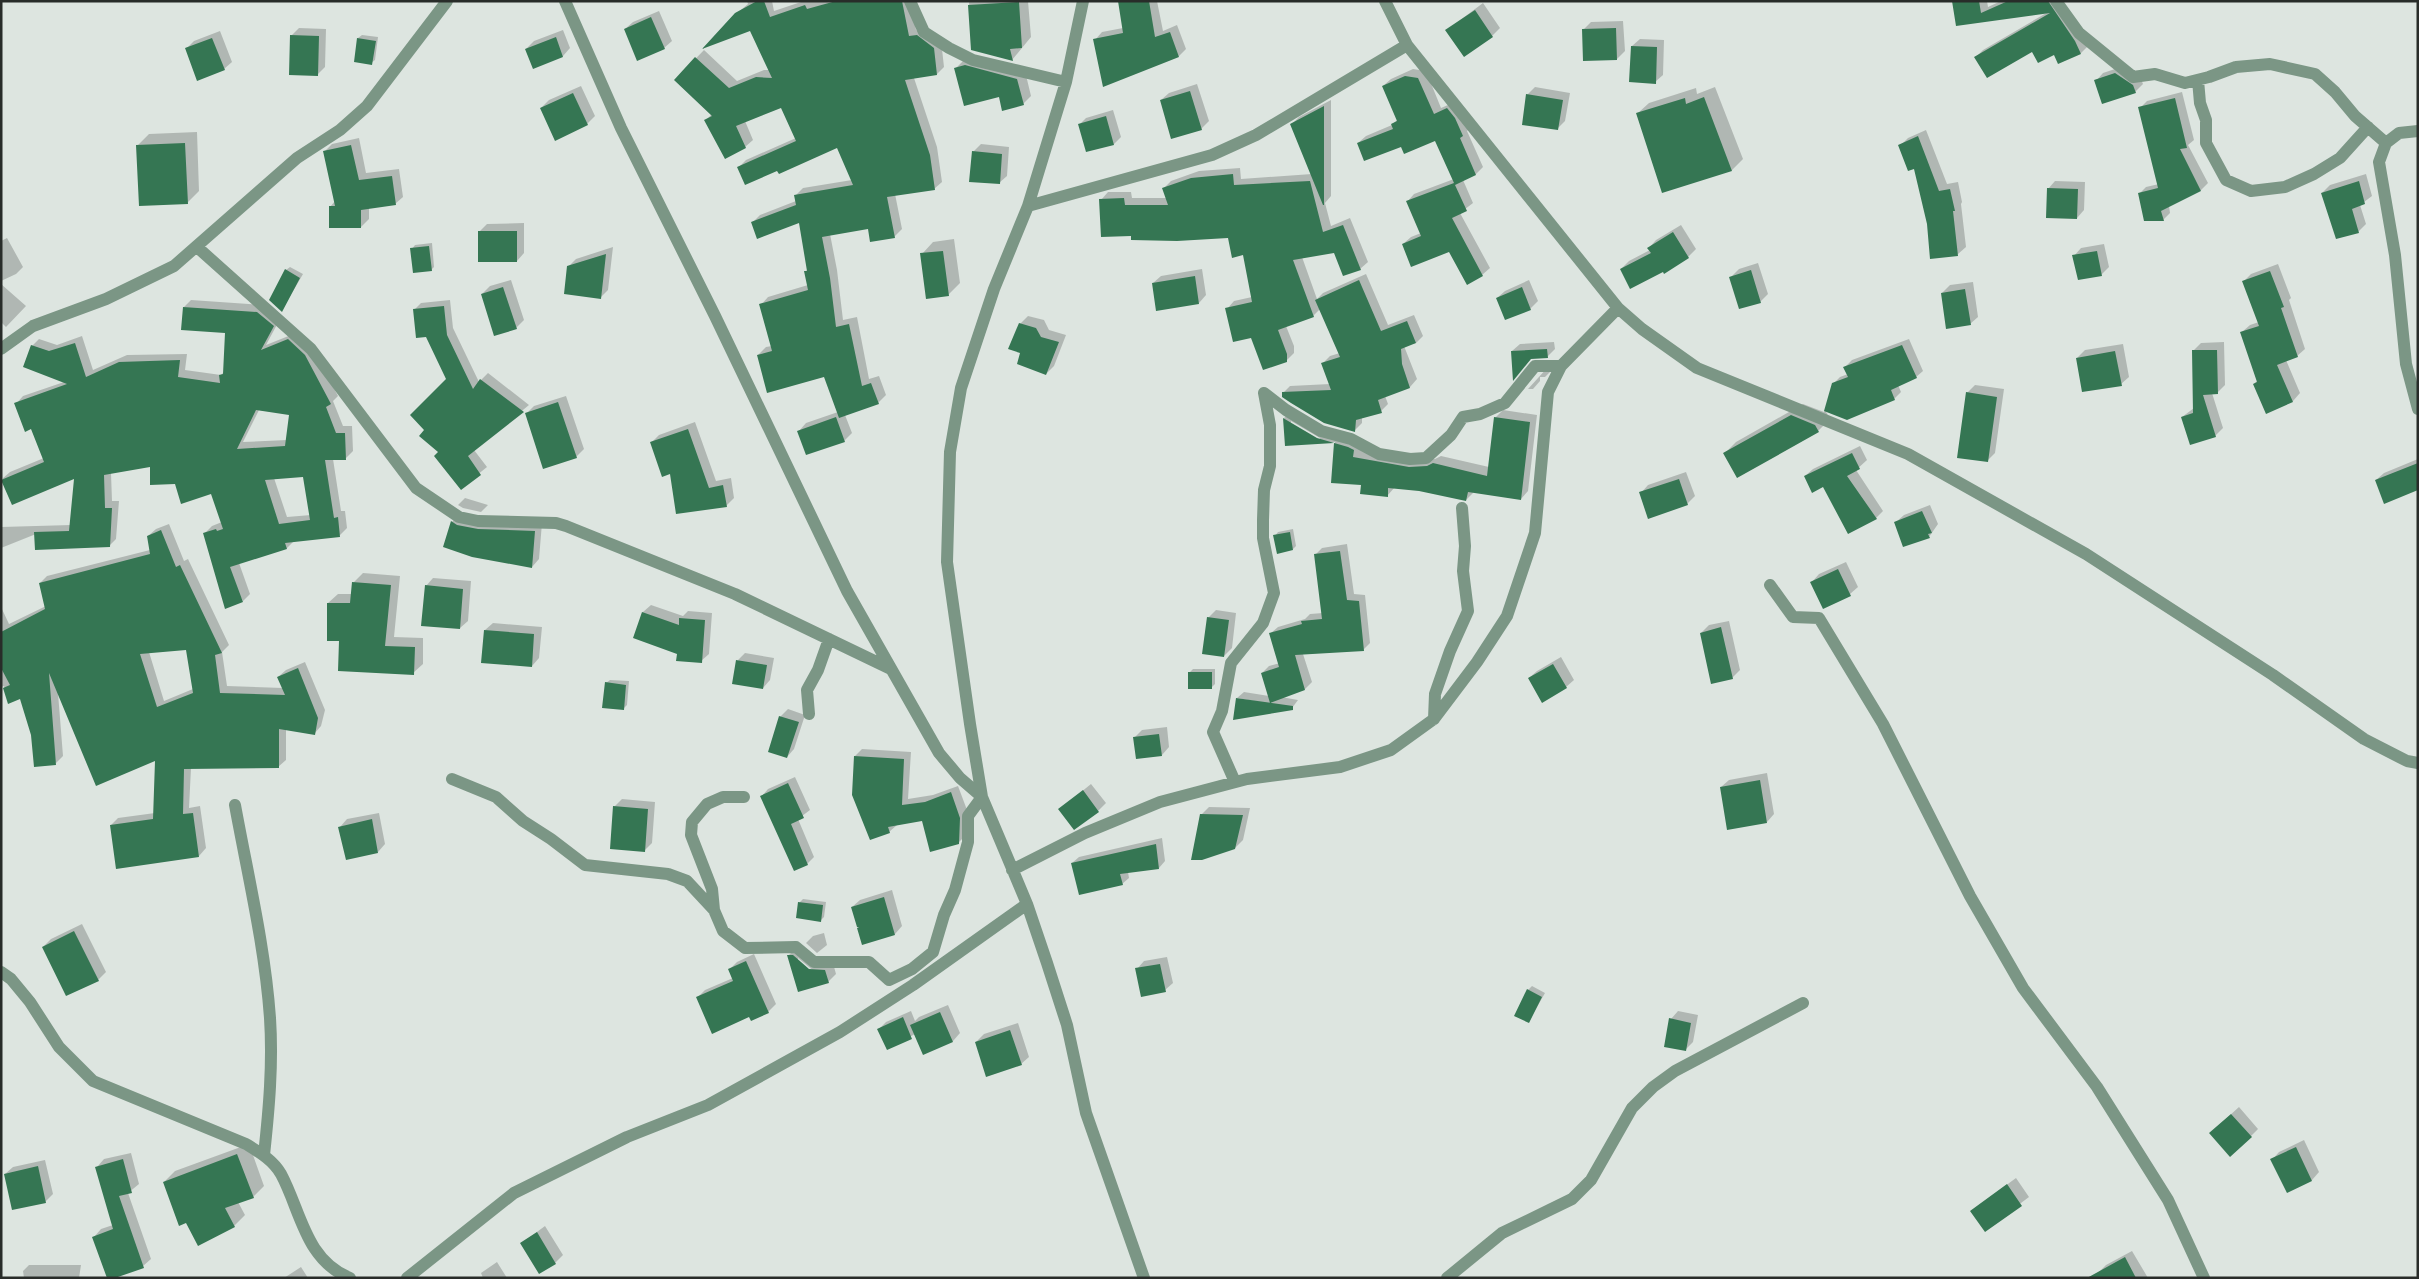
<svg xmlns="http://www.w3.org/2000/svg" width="2419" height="1279" viewBox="0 0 2419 1279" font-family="'IBM Plex Serif',serif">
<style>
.shadow{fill:#0003;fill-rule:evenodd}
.building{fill:#357653;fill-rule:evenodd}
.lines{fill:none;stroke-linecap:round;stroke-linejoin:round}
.minor{stroke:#7b9685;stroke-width:12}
</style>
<rect width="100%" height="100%" fill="#dde5e0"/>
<path class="shadow" d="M747,1h25l2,10 30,-10h107l5,29 25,10 3,27 -7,7 -23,4 23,69 5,35 -8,7 -39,5 7,35 -8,8 -25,-9 -39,6 7,36 6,50 14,-3 12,62 10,-3 7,19 -8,8 -33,12 7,18 -8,8 -45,-10 7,-8 32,-11 -13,-36 -67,-21 8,-8 6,-1 -11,-41 7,-8 40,-12 -2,-14 2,-2 -8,-47 -48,1 8,-8 36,-14 -1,-5 8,-8 49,-8 -14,-33 -60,22 -39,-2 7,-7 50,-22 -15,-32 -36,15 8,19 -8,7 -39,-27 6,-6 -37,-34 29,-30 33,31 27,-11h6l-19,-41 -15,-15 12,-10z
M969,1h59l3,36 -19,23 -40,-11z
M1119,1h38l6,30 14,-6 9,24 -7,7 -84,-16 7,-8 21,-4z
M1954,1h33l1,6 13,-6h58l29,45 -7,7 -48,-3 -57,7 7,-7 65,-38 -91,12z
M1483,3l17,25 -8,8 -45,-6z
M659,11l13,30 -8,7 -39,-19 8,-7z
M1623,21l2,30 -8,8 -33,-30 7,-7z
M299,28l27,1 -1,38 -8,8 -26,-39z
M563,30l7,18 -7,8 -30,11 -7,-18 8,-8z
M220,31l12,31 -8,7 -38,-20 8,-8z
M362,35l16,2 -3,23 -4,3 -13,-25z
M1640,39l24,1 -1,35 -8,7 -23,-36z
M963,61l62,10 6,25 -8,8 -23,-8 -44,-28z
M2124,66l16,11 3,7 -8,8 -39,-11 7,-8z
M1413,69l13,2 15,37 14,-6 15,26 -3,3 16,36 -7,7 -13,6 10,23 -13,10 30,55 -8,7 -32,-24 -47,-7 8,-7 10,-4 -14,-31 7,-8 40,-15 -18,-40 -35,6 -43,-2 8,-7 26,-11 6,-6 -15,-33 8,-7z
M1197,84l12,37 -8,8 -40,-29 8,-7z
M581,86l14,30 -8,8 -46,-16 8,-8z
M1535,87l35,6 -5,28 -8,8 -30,-34z
M1715,87l28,72 -11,11 -70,21 -24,-78 11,-10 47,-15 1,6z
M2182,92l12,48 -6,5 20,38 -7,7 -32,16 1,7 -7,7 -24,-26 7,-7 13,-3 -19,-76 7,-7z
M1331,100v96l-6,7 6,23 19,-8 18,44 -8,7 -25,-18 -33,6 15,42 6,-6 43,-19 22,51 26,-10 9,21 -7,7 -12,3 13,33 -7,8 -25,9 3,8 -7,7 -19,6v6l-7,7 -72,-37 7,-7 40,-2 -7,-21 7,-7 10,-3 -20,-44 -7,7 -27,10 8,20v7l-8,8 -34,-24 -25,-28 7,-8 18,-4 -8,-43 -15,-18 -97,-1 -31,-35 7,-8h23l1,6h35l-3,-10 7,-7 28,-10 41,-3 1,11 71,-5 -21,-49 8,-8z
M1113,110l8,27 -7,7 -27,7 -8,-26 7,-7z
M1926,130l21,54 11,-2 4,20 -1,2 5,43 -8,7 -27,3 -3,-33 -13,-57 -15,-21 8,-8z
M197,132l2,59 -12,12 -50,-57 12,-12z
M359,138l7,35 33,-4 4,28 -8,7 -26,4v11l-8,8 -31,-20 5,-6 -10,-50 7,-7z
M981,144l28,3 -2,29 -8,7 -26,-31z
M2366,174l6,22 -12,9 6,19 -8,8 -36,-39 8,-8z
M2055,181l30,1 -1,28 -7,8 -29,-29z
M524,223v30l-7,8 -38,-29 8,-8z
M1681,225l15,24 -8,8 -67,12 8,-8 21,-11 -1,-2 7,-8z
M7,238l16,29 -7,7 -15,7v-40z
M954,239l6,44 -12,12 -26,-41 11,-12z
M432,243l2,24 -3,3 -19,-21 3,-4z
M2104,244l5,23 -8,8 -27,-19 7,-8z
M613,247l-5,43 -8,8 -32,-31 8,-8z
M1758,263l10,31 -8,8 -29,-25 8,-8z
M2278,264l13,34 -2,2 16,49 -8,7 -11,4 14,33 -7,8 -26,11 -13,-28 4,-4 -16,-48 8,-7 9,-3 -15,-41 7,-7z
M290,267l13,7 -21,36 4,-40z
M1202,269l4,26 -7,8 -46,-20 8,-7z
M511,280l13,40 -8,8 -34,-34 8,-8z
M1529,280l9,21 -8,8 -33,-11 8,-7z
M1973,282l5,35 -8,7 -28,-31 8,-8z
M1,284l25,22 -20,21 -5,-5z
M191,300l74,5 15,14 -14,26 30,-12 16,14 26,49 -5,5 10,25h9l1,25 -7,7 -13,1 8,52h4l2,17 -7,7 -46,6 -7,7 -48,15 11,31 -7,7 -38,-68 7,-7 10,-4 -10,-30 -36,-9 -25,-17 -40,7 1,28h7l-3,38 -7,7 -73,-12 -35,14v-21l70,-2 4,-48 -73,2 8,-7 34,-14 -13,-30 -15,-24 7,-8 41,-14 -32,-36 7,-7 18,6 25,-9 11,34 34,-15 60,-1 -2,16 36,5 4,-4 2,-39 -43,-25zM259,410l31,4 -3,26 -44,2zM304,476l7,39 -24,2 -13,-39z
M450,300l3,28 26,54 9,-9 41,32 -55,45 13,17 -26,21 -35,-58 21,-51 -33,-69 7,-7z
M1028,316l16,4 5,10 17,5 -12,31 -8,8 -24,-22 -2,-28z
M1909,339l14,32 -7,6 -18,8 3,7 -7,7 -61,-15 7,-7 8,-3 -3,-7 7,-7z
M1554,342l1,7 -8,8 -35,-6 8,-7z
M2224,342l1,43 -8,8h-5l11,35 -8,8 -33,-19 12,-9 -1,-57 8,-8z
M2123,344l6,33 -8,7 -44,-26 8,-8z
M1548,367l5,2 -8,8h-5v4l-7,8h-5z
M1975,385l29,4 -9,64 -8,8 -20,-68z
M566,396l18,53 -8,8 -50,-43 8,-8z
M1803,404l21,8 1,-2 5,9 -12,12 -81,45 -12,-23 11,-11z
M1503,410l34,5 -9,76 -7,8 -47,-7 -8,8 -47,-11 -24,-2 -8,9 -25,-12 -30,-2 3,-40 -49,2 -2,-26 8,-7 33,20 92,29 18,-1 6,-3 48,11 6,-49zM1291,421l29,17 -1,3 -28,-17z
M695,422l21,59 15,-3 3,20 -8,8 -55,-33 -20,-30 8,-8z
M1860,446l7,14 -11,10 27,41 -7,7 -71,-42 8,-7z
M2418,459v30l-42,-9 8,-7z
M1686,472l9,24 -8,8 -46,-11 7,-8z
M465,498l23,7 -7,7 -18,-4 -5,-3z
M1930,505l8,19 -9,13 -33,-15 8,-7z
M459,514l83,9 -3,36 -7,8 -88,-21 8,-24z
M169,524l15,37 4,-2 41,86 -7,7 5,34 56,2 -5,-11 8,-7 19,-8 20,48 -4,16 -7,8 -28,-5v31l-8,7 -87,1 -2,40 11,-2 6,42 -7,8 -82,11 -6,-42 7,-7 37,-5 2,-54 -99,-66 5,63 -7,7 -24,-28 -11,-37 -12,4 -5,-16 -3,1v-80l8,17 37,-18 -6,-23 7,-7 103,-26 -2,-14 8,-7zM187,648l6,41 -29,12 -15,-49z
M1293,529l3,17 -3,3 -18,-13 3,-4z
M1347,544l7,50 11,1 5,48 -7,7 -60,4 9,28 -7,7 -24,8 17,3 -6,8 -55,-10 7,-6 25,4 -7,-23 7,-7 11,-3 -9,-30 7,-6 27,-8 5,-5 13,-1 -8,-58 7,-7z
M1846,562l12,25 -8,7 -38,-12 7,-8z
M363,573l37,3 -6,61 29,1v26l-10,9 -73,-34 -12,-36 10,-9h14l2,-12z
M433,578l38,3 -3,40 -8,7 -34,-42z
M651,605l32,11 5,-5 24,2 -3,41 -8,7 -67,-24 9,-25z
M1216,610l20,3 -4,35 -8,8 -16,-38z
M1729,621l11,49 -8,8 -31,-45 8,-8z
M493,623l49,4 -3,31 -7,8 -47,-36z
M745,653l29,5 -4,22 -7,8 -25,-28z
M1561,657l13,23 -8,7 -37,-9 8,-7z
M1193,669h22v15l-4,4 -21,-16z
M610,680l19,1 -2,24 -4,4 -17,-26z
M788,709l17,6 -11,34 -7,8 -7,-40z
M1167,727l2,20 -7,8 -28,-17 8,-8z
M862,749l49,3 -3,47 25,-4 25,-9 9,24 -1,25 -7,7 -37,-23 -25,6 -8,7 -34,-76z
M1767,773l7,41 -7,8 -46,-35 8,-7z
M795,777l15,33 -12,9 16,38 -7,7 -45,-68 6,-7z
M1091,784l15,19 -8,8 -38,-2z
M622,799l33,3 -3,41 -8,8 -30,-44z
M1209,807l41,1 -7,32 -8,8 -34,-33z
M379,813l6,31 -7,8 -38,-25 7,-8z
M1162,838l3,23 -6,7 -31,4 1,6 -7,6 -50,-21 7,-6z
M892,890l10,36 -7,8 -35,-8 -8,-19 8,-7z
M803,899l23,3 -2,15 -4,4 -23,-4 3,-15z
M82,924l24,48 -8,8 -55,-33 8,-8z
M824,933l3,12 -10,8 -11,-10 7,-7z
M796,948h5l16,13 16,2 3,11 -8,8 -29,9 -11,-35zM798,958l17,14 -2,2 -15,-13z
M754,954l22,50 -8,8 -18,3 -53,-17 8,-8 28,-12 -4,-8 8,-8z
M1167,957l6,26 -8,7 -28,-21 7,-8z
M1532,986l13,7 -16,28 -1,-31z
M948,1005l12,28 -7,8 -29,12 -9,-19 -28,15 -8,-20 7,-7 25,-11 4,10 4,-4z
M1678,1011l20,4 -5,27 -7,7 -15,-30z
M1018,1023l11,34 -8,7 -45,-22 8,-8z
M2239,1107l19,22 -7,7 -33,-10z
M2304,1140l15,32 -7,8 -25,12 -15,-32 7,-8z
M249,1144l15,42 -11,11 -15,5 7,13 -11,11 -70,-44 11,-11z
M131,1153l8,31 -11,9 23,66 -8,7 -49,-29 7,-8 12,-4 -16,-58 7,-8z
M45,1160l8,34 -8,8 -40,-28 8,-7z
M2016,1178l13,19 -44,33 -14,-19z
M545,1226l18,29 -8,8 -33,-20z
M2132,1251l16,27h-46l-3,-6 7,-7z
M497,1262l10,16h-24l-2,-5z
M29,1265h52l-2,13h-55l-1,-7z
M301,1267l7,11h-24z"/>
<path class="building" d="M757,1h7l6,16 35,-12 2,4 29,-8h66l7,35 8,-1 17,13 3,27 -32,5 25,75 5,35 -48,7 8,41 -25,4 -2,-13 -46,8 8,41 6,49 13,-3 13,62 9,-3 8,21 -40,14 -15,-41 -57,16 -10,-38 15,-4 -13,-47 49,-14 -4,-19h3l-8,-48 -42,16 -6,-17 45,-17 -2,-10 59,-10 -16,-37 -58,26 -2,-3 -32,14 -8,-18 59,-26 -15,-33 -45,18 10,22 -21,11 -21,-39 8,-4 -38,-36 21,-23 34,31 27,-11 16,1 -22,-47 -48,18 33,-36z
M1118,1h31l6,36 15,-5 9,25 -76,30 -10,-48 30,-6z
M1952,1h27l2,12 27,-12h40l27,40 6,13 -23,10 -4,-9 -16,8 -6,-11 -45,26 -13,-21 76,-44 -94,13z
M1019,2l3,46 -12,1 3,12 -42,-11 -3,-45z
M1475,10l18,27 -29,20 -19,-27z
M651,17l14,32 -28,12 -13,-32z
M1616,28l1,32 -34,1 -1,-32z
M290,35l29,1 -1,40 -29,-1z
M556,37l7,20 -30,12 -8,-20z
M212,38l13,32 -28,11 -12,-33z
M357,38l19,3 -4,24 -18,-3z
M1631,46l26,1 -1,37 -27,-2z
M965,65l52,14 7,26 -22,6 -3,-14 -35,9 -10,-38z
M2115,73l18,12 3,8 -34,11 -8,-24z
M1405,76l13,2 16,36 13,-6 8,10 8,18 -3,2 16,37 -21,10 12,26 -15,7 31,58 -16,9 -18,-33 -38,15 -9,-23 19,-8 -15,-35 48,-18 -19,-42 -31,13 -3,-7 -37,14 -7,-18 36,-14 -2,-5 6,-3 -15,-35z
M1190,91l12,39 -31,9 -11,-39z
M573,93l15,32 -33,16 -15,-33z
M1526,94l37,6 -5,30 -36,-5z
M1704,97l28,74 -70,22 -26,-80 49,-15 1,6z
M2175,98l12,50 -7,1 21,42 -40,20 3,10h-20l-6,-28 20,-5 -20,-81z
M1324,106v99h-1l-33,-81z
M1106,116l8,29 -28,7 -8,-28z
M1918,136l21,55 11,-2 5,22h-2l5,45 -28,3 -3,-35 -13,-55 -6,2 -10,-26z
M185,143l3,61 -49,2 -3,-61z
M351,145l8,35 33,-4 4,29 -35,5v18h-32v-22h6l-12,-55z
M972,151l30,3 -2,30 -31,-2z
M1233,174l1,11 76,-4 13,51 20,-7 18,45 -18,6 -9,-23 -41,7 21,57 -36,13 9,24v8l-24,8 -12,-32 -18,4 -8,-34 27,-6 -9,-47 -11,3 -4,-20 -51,3 -46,-1v-4l-30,1 -2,-38 25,-1 1,7h43l-6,-17 29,-10z
M2359,181l6,23 -13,5 7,24 -23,6 -15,-46z
M2047,188l31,1 -1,30 -31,-1z
M478,231h39v31h-39z
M1673,232l16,26 -25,16 -1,-2 -33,17 -10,-20 31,-16 -4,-5z
M429,246l3,25 -19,2 -3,-25z
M943,251l6,45 -23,3 -6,-46z
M2097,251l5,25 -24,4 -6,-25z
M606,254l-5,45 -37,-5 3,-28z
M285,269l15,9 -18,34 -13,-12z
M1751,270l10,33 -22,6 -10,-32z
M2270,271l14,36 -3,1 17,49 -21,8 16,37 -27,12 -13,-30 4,-2 -17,-50 19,-6 -17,-45z
M1195,276l4,28 -43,7 -4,-28z
M1359,280l22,51 26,-10 9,22 -15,6 1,15 8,24 -32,12 4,13 -26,7 -1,12 -31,-9 -33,-20 -9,-6v-5l49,-2 -10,-27 19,-6 -25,-57z
M503,287l14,42 -23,7 -13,-42z
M1522,287l9,23 -26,10 -9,-22z
M1965,289l6,36 -25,4 -5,-36z
M444,306l3,29 26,54 7,-10 44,33 -56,44 13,19 -20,15 -27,-34 4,-4 -19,-16 5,-6 -14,-15 36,-36 -20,-42 -10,1 -3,-29z
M183,307l74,5 17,14 -13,24 27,-11 17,16 26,49 -5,3 10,26h9l1,27h-21l9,58 4,-1 2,20 -55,6 2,6 -57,18 13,35 -18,7 -22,-76 13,-4 1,2 6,-2 -12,-35 -30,10 -6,-20 -25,1v-18l-46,8 1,33h7l-2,39 -75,3 -1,-18 35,-1 5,-52 -62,26 -11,-25 43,-18 -13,-33 -6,3 -11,-29 53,-19 -44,-17 8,-22 18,6 26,-8 11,34 33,-15 61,-2 -2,17 42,6 -1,-8 4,-1 2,-41 -44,-3zM256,410l33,5 -4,31 -48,3zM303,477l7,43 -31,4 -14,-44z
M1019,323l17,5 5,9 18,5 -13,33 -29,-11 3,-11 -12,-4z
M1902,345l15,33 -26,12 4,10 -48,20 -23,-9 8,-28 16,-6 -5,-10z
M1547,349l1,9 -17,1 -18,22 -2,-30z
M2192,350h25l1,44 -15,1 13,42 -26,8 -9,-28 12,-4z
M2115,351l7,35 -40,6 -6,-34z
M1966,392l31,5 -9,65 -31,-4z
M558,402l19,56 -34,11 -18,-56z
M1791,415l24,10 4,7 -82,46 -14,-25z
M836,417l9,25 -39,13 -9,-24z
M1494,417l36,5 -9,78 -53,-8 -2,9 -47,-10 -31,-3v9l-28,-3 1,-9 -30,-2 3,-40 -49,3 -2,-28 34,20 31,9 6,3 -1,7 56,10 18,-1 6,-3 54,13z
M688,429l21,59 14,-3 4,22 -51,7 -6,-40 -8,3 -12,-35z
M1852,453l8,16 -13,7 30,43 -29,15 -25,-47 -11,6 -8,-17z
M2418,463v27l-34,14 -9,-24z
M1679,479l9,26 -40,14 -9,-27z
M1922,511l10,22 -4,1 2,4 -27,9 -9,-25z
M451,521l6,4 21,4 57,2 -3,37 -60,-11 -29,-10z
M161,530l15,37 4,-2 42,88 -7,2 5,38 65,2 -8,-18 21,-9 20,50 -3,17 -36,-6v39l-95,1 -1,45 10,-1 6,44 -83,12 -6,-44 43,-6 2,-58 -59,25 -47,-113 7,92 -22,2 -3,-32 -11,-36 -12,5 -5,-16 7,-3 -9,-17v-36l44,-23 -6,-26 111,-29 -3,-18zM186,650l7,43 -36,14 -17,-53z
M1290,532l3,18 -16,4 -4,-19z
M1340,551l7,49 12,1 5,50 -69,4 10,35 -35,13 -9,-30 18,-6 -10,-34 33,-9 -1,-3 21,-2 -8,-65z
M1838,569l13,27 -28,13 -13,-27z
M352,582l39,3 -6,61 30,1 -1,28 -76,-4 1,-30h-12v-38h23z
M425,585l38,4 -3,40 -39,-3z
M642,612l37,13v-7l26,2 -3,43 -26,-2 1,-7 -44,-16z
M1207,617l22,3 -5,37 -22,-3z
M1721,627l12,52 -22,5 -11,-51z
M484,630l50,4 -2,33 -51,-4z
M736,660l31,5 -4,24 -31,-5z
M1553,664l14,24 -25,15 -14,-25z
M1188,672h24v17h-24z
M605,682l21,3 -2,25 -22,-2z
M1236,698l57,8v4l-60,10z
M779,716l20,6 -12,36 -19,-6z
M1159,734l3,22 -26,3 -3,-22z
M854,756l50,3 -2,46 23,-3 26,-10 9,26 -1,26 -29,8 -8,-31 -34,6 2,6 -20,7 -18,-45z
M1760,780l7,43 -40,7 -7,-43z
M788,783l16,35 -13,6 17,41 -14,6 -34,-75z
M1083,790l16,22 -25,18 -16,-21z
M613,806l35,3 -3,43 -35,-3z
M1200,814l43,1 -8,34 -33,11h-11z
M372,819l6,34 -32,7 -8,-33z
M1156,844l3,25 -39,5 3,11 -44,10 -8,-32z
M884,897l11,38 -33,10 -5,-17 2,-1h-2l-6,-20z
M798,902l25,3 -2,17 -25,-4z
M74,931l25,50 -33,15 -24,-49z
M787,955h6l16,14 16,1 4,13 -31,9z
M746,961l23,52 -18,8 -2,-4 -37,17 -16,-37 37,-16 -5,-12z
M1160,964l6,28 -25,5 -6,-29z
M1527,989l15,8 -13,26 -15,-7z
M940,1012l13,30 -30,13 -13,-30z
M903,1017l9,22 -25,11 -10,-21z
M1669,1018l22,5 -5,28 -22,-4z
M1010,1030l12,35 -36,12 -11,-35z
M2231,1114l21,23 -22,20 -21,-24z
M2296,1147l16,34 -25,12 -17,-34z
M237,1154l17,44 -29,10 10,19 -37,19 -12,-23 -7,3 -16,-44z
M123,1159l9,34 -13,3 25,72 -29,10h-8l-15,-41 21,-8 -18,-62z
M38,1166l8,37 -34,7 -8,-36z
M2007,1184l15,22 -37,26 -15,-21z
M537,1232l19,32 -17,10 -19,-31z
M2125,1257l11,21h-49z"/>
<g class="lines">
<path class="minor" d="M565,1l56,127 94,188 132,275 92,162 21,25 22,19 -14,19v26l-13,48 -11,25 -11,37 -21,17 -23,11 -20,-18h-55l-18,-15 -51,1 -22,-17 -9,-21 -2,-21 -21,-54 1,-13 15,-18 16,-7h21
M910,1l14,31 25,16 24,12 93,22
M1083,1l-17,81 -38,124 -34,83 -33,99 -11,64 -3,110 23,162 12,73 45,107 20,59 20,62 19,88 58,165
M1385,1l22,44 211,263 24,21 55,39 211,86 178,100 187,121 91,64 43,22 11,2
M2056,1l23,32 54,44 22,-3 30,9 24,-6 27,-10 34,-3 45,10 20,18 20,24 31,27
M2198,80l2,23 6,17v23l20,37 25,11 34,-4 29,-13 26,-16 28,-31
M2418,131l-19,2 -13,10 -7,19 16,93 11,109 12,45
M1028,206l184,-51 44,-20 151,-90
M197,247l114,102 105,139 43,29 19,4 78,2 10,3 169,68 156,75
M1,349l32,-23 73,-27 68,-33 123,-108 43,-28 27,-24 80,-105
M1264,393l22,17 35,21 30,8 28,15 31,5 16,-1 25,-23 12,-18 17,-3 25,-11 30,-37h26
M1770,585l23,32 26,1 64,106 87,172 53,92 74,99 71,113 36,78
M809,714l-2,-24 11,-20 11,-31
M1434,719l1,-25 15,-43 18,-40 -5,-40 2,-25 -3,-38
M452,779l44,18 27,24 28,18 34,26 83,9 19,7 27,29
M1235,782l-22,-50 9,-21 9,-48 32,-40 11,-30 -11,-55v-18l1,-30 6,-24v-41l-6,-32
M235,805c13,71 30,142 35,213 3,46 -1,91 -6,137
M1012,870l73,-37 75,-31 87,-23 93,-12 51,-17 43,-31 43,-57 30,-46 28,-83 13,-141 13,-26 57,-58
M1,972l10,7 19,23 29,45 34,34 153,63c13,8 27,16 35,30 20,37 24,86 69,104
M407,1278l107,-85 113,-56 81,-32 132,-73 73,-47 114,-81
M1447,1278l55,-45 70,-34 19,-19 41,-72 21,-21 22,-16 128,-68"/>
</g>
<rect width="2419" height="1279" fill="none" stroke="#282c29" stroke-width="5"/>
</svg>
